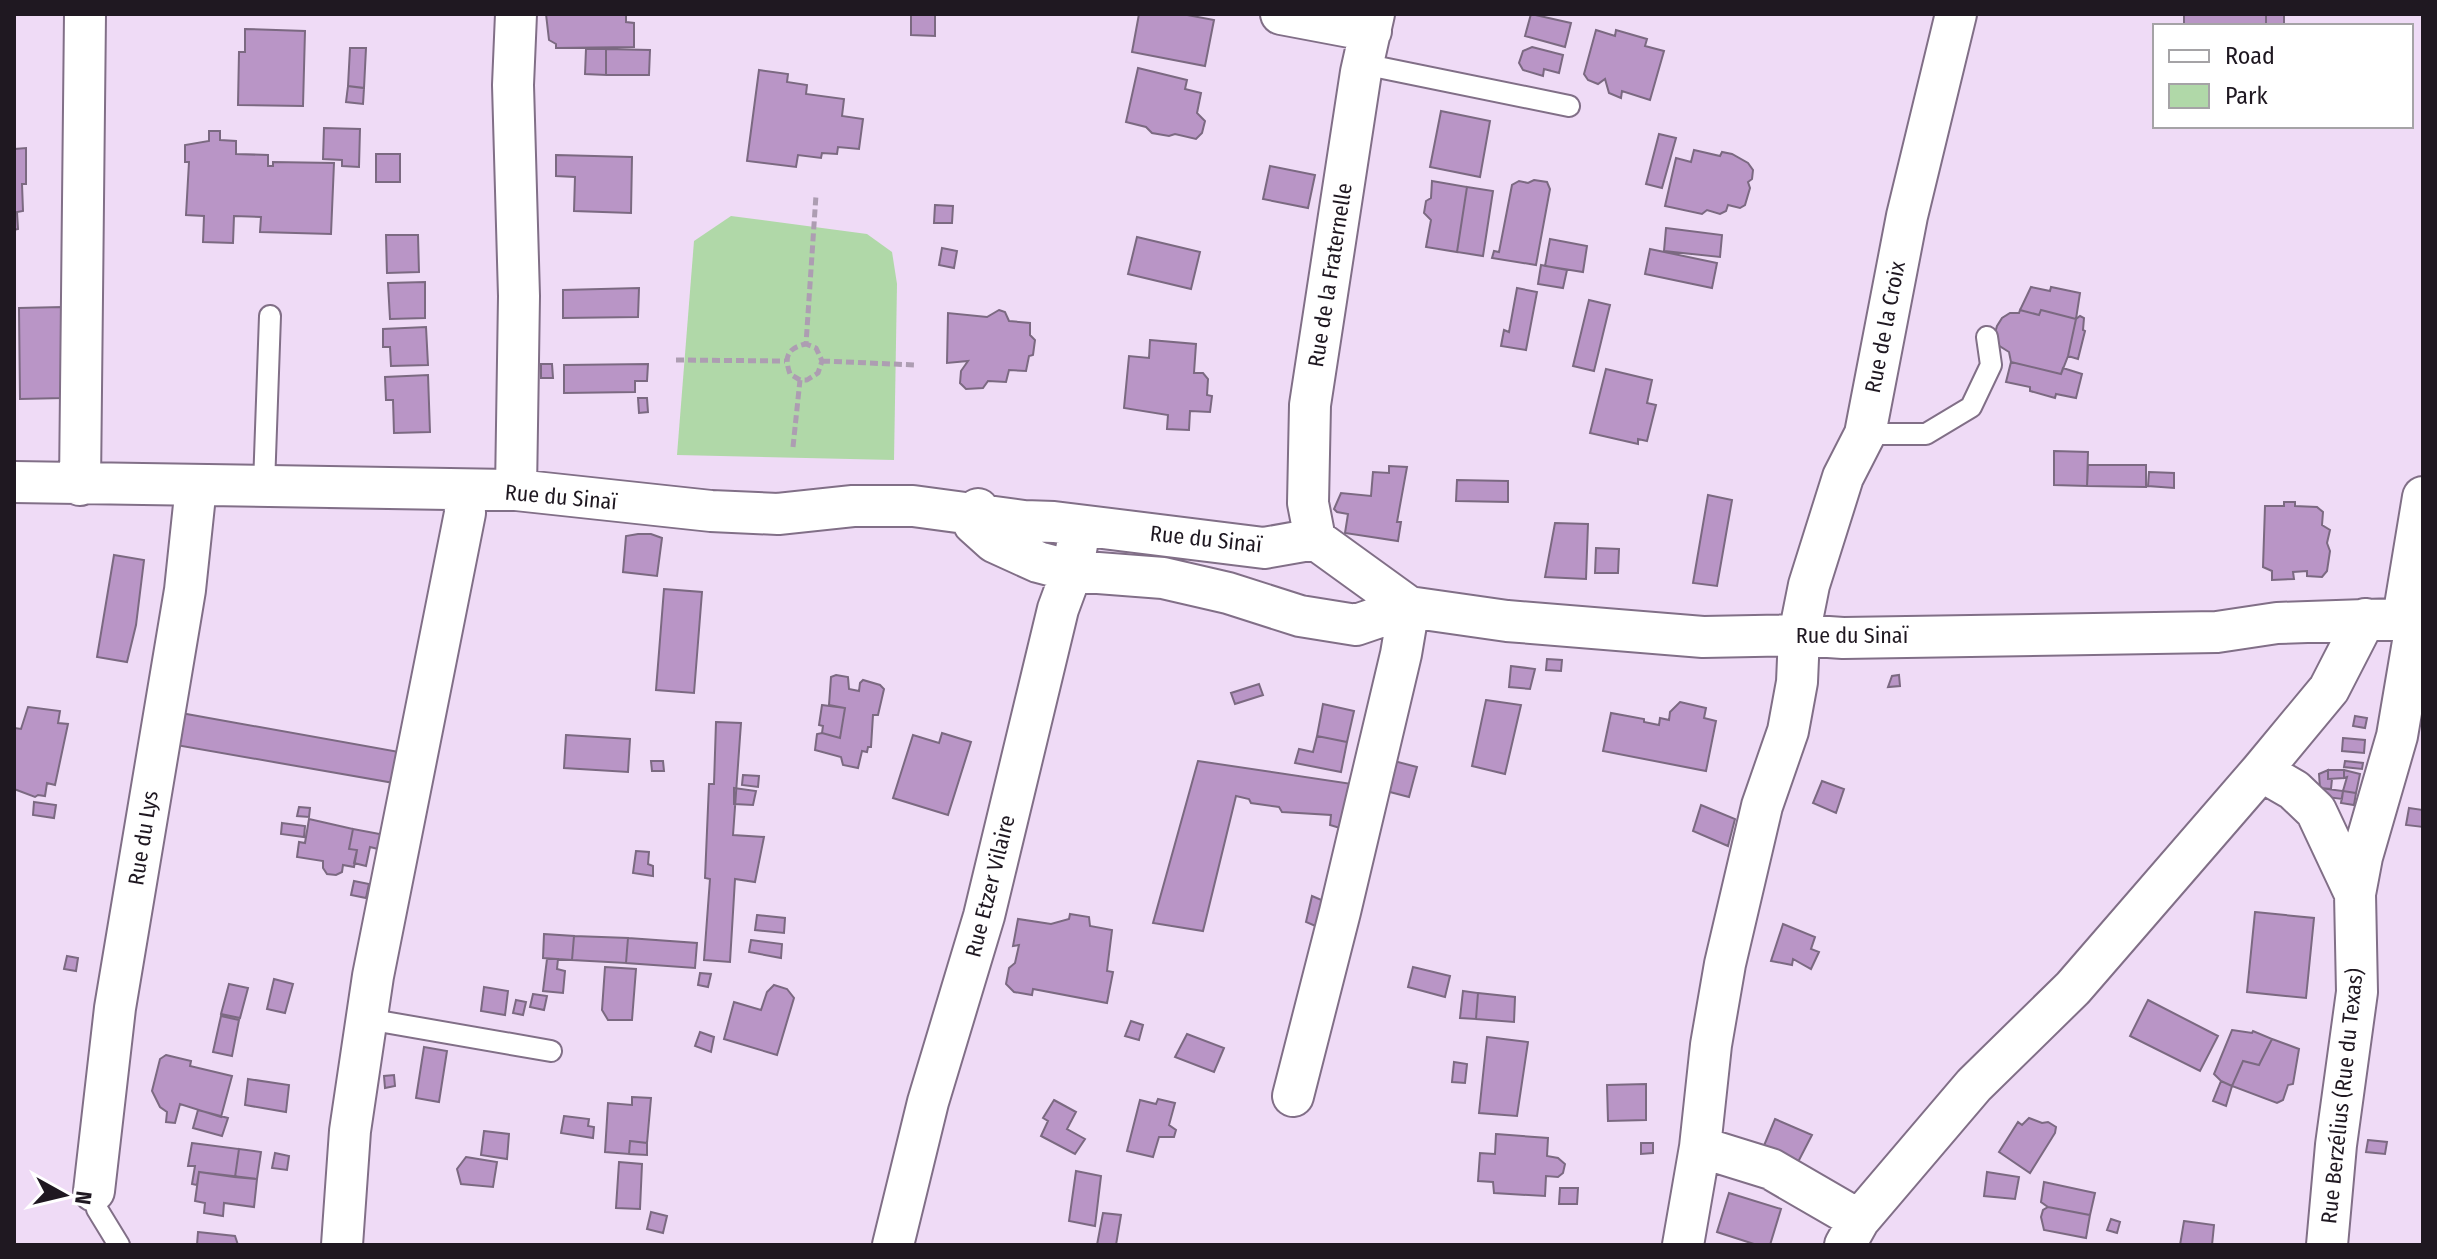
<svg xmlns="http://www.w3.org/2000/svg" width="2437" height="1259" viewBox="0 0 2437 1259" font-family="'Fira Sans Condensed',sans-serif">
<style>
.green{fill:#b0d8a8}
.building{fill:#b995c6;stroke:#7b6981;stroke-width:2}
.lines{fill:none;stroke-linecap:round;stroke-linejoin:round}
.service-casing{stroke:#816f87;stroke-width:24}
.minor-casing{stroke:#816f87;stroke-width:44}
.path{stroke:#ad9db2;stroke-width:5;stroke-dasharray:8 4;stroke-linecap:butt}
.service{stroke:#fff;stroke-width:20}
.minor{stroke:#fff;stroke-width:40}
.labels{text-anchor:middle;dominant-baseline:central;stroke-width:6;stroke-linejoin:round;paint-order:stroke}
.street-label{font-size:22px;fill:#1f1821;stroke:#fff}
</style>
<rect width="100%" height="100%" fill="#efdbf6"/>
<path class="green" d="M731,216l136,18 25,18 5,32 -3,176 -217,-5 17,-214z"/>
<path class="building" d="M546,14h80v8l8,1v24l-78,1v-4l-7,-4z
M911,14h24v22l-24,-1z
M1139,14h43l32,6 -9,46 -73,-14z
M1531,14l40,9 -6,24 -40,-11z
M2184,14h82v12h-82z
M2266,14h18v12h-18z
M245,29l60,2 -2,75 -65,-1 1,-53h6z
M1596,30l19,6 1,-6 31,9 -2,7 19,5 -14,49 -28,-9 -1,7 -12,-5 -4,-14 -7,5 -10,-4 -4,-6z
M1532,47l31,8 -4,18 -15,-4 -1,7 -20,-6 -4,-7 4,-12z
M350,48h16l-2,40 -16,-2z
M586,49h20v26l-21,-1z
M606,49l44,1 -1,25h-43z
M1138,68l49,12 -2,9 16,4 -4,20 8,8 -3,12 -6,6 -21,-5 -6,2 -17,-3 -6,-6 -20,-5z
M759,70l29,4 -1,8 20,3 -1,9 38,5 -2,17 21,3 -4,30 -21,-2 -1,7 -15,-1 -1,5 -23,-3 -2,12 -49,-6z
M348,86l16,2 -1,16 -17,-2z
M1441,111l49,10 -10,56 -50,-10z
M324,128l36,1 -1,38 -17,-1v-6l-19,-1z
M209,131h11v9l16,1v13l32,1v11h5v-4l61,1 -3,71 -71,-2 1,-15 -27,-1 -1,27 -30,-1 1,-26 -18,-1 3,-53h-4v-17l24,-4z
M1659,134l17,4 -14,50 -16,-4z
M26,148v36h-4l1,27 -6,1 1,17 -4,1 1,-81z
M1694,150l26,6 2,-4 10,2 16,9 5,7 -1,9 -4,3 2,6 -5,17 -5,3 -12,-3 -2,6 -6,3 -13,-4 -5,4 -37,-8 11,-48 15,4z
M376,154h24v28h-24z
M556,155l76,2 -1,56 -57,-2 1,-34 -19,-1z
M1270,166l45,9 -7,33 -45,-9z
M1534,180l13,2 3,7 -14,76 -44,-7 2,-7 5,1 13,-67 7,-4 9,2z
M1432,181l35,6 -10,65 -31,-5 5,-27 -7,-7 2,-12 5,-3z
M1467,187l26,4 -10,65 -26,-4z
M935,205l18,1 -1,17h-18z
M1666,228l56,7 -2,22 -56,-6z
M386,235h32l1,37 -32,1z
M1137,237l63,15 -9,37 -63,-15z
M1550,239l37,7 -4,26 -38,-6z
M942,248l15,3 -3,17 -15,-3z
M1650,249l67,14 -5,25 -67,-14z
M1541,265l26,5 -4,18 -25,-4z
M425,282v36l-35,1 -2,-36z
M2031,287l19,4 1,-4 29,6 -4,26 -35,-9 -2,5 -19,-5z
M639,288l-1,29 -75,1v-28z
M1517,288l20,4 -11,58 -25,-4 3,-16 5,2z
M1589,300l21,5 -16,66 -21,-5z
M62,307l1,91 -43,1 -1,-91z
M999,310l6,2 4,9 21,2v12l5,5 -2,15 -4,1 -3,15 -17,-1 -3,12 -18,-1 -5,7 -17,1 -6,-6 1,-12 7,-10 -21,2 1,-50 39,4z
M2020,310l19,5 2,-5 35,9 -8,37 -7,18 -50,-12 -2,-10 -11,-7 -3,-12 2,-7 5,-8 8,-5h9z
M2080,316l4,2 -1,12 2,1 -7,28 -10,-3 8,-37z
M426,327l2,38 -37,1 -1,-19h-7v-18z
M1150,340l46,4 -2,29h9l5,6 -1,16 5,1 -2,16 -20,-1 -1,19 -22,-1 1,-14 -44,-7 5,-52 20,2z
M2011,362l50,12 2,-6 19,6 -6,24 -20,-4 -1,4 -25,-7v-4l-24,-5z
M541,364h11l1,14h-12z
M648,364l-1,17h-12v11l-71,1v-28z
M1606,369l46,11 -5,23 9,2 -9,36 -9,-2v5l-48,-11z
M428,375l2,57 -36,1 -1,-33h-7l-1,-23z
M638,398h9l1,14 -9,1z
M2054,451l34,1 -1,34 -33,-1z
M2088,465h58v22l-59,-1z
M1389,466l18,1 -10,55h4l-3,19 -53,-8 3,-19 -11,-2 -3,-3 7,-16 30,3 2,-24 16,1z
M2149,472l25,1v15l-26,-2z
M1457,480l51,1v21l-52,-1z
M1708,495l24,5 -15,86 -24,-3z
M2284,502h11v4l22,1 6,5 -1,13 8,5 -3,13 3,8 -3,20 -5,6 -15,-1v-5l-14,1 1,7 -22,1v-9l-9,-4 2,-61h19z
M1555,523l33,1 -2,55 -41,-2z
M638,534h13l11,4 -5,38 -34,-4 3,-36z
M1596,548l23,1 -1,24h-23z
M114,555l30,5 -8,65 -9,37 -30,-5z
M664,589l38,3 -8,101 -38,-3z
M1547,659l15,1 -1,11 -15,-1z
M1511,666l24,3 -5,20 -21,-2z
M836,675l12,2 1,12 10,2 1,-8 3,-3 17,5 4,4 -6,26h-5l-2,32h-3l-1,5 -5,-1 -4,17 -15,-3 -2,-8 -26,-7 2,-16 5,-1 18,5 5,-30 -16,-3 2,-28z
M1899,675l1,11 -12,1 4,-11z
M1259,684l4,11 -28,9 -4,-11z
M1486,700l35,5 -16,69 -33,-8z
M1680,702l26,6 -2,10 12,3 -10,50 -103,-20 8,-38 33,6v3l15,3 1,-7 9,2 1,-8z
M1323,704l31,7 -7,31 -30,-6z
M822,705l23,3 -5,30 -18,-5 1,-7 -4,-1z
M28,707l32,4 -2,12 10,1 -13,61 -8,-2 -2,13 -7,-1 -3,2 -21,-8v-61l7,1z
M181,713l218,39 -5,31 -218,-38z
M2355,716l12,2 -2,10 -12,-2z
M716,722l25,1 -8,112 31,2 -9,45 -20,-3 -5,83 -26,-2 6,-81 -5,-1 4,-94h5z
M942,733l29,9 -23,73 -55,-17 20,-63 26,8z
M566,735l64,4 -2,33 -64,-4z
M1317,736l30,6 -6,30 -46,-9 4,-14 14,3z
M2343,738l22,2 -1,13 -22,-2z
M651,761h12l1,10h-12z
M1198,761l154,23 -12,44 -10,-3 1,-10 -49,-3 -3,-5 -28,-4 -2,-4 -13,-3 -33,135 -50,-8z
M1394,761l23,6 -8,30 -23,-6z
M2345,761l18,2 -1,6 -18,-2z
M2328,770v9h4l-1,10 -11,-1 -1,-14z
M2328,770h16v8l-16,1z
M2344,770l16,4 -4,19 -13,-2 4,-14 -3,1z
M743,775l16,1 -1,11 -16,-2z
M1822,781l22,8 -8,24 -23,-10z
M734,788l22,3 -3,14 -19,-1z
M2320,788l23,3 -1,8 -23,-3z
M2343,791l13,2 -2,12 -13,-2z
M34,802l22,3 -2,13 -21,-3z
M1701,805l34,14 -7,27 -35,-15z
M299,807l11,1 -1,9 -12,-1z
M2409,808l14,2v17l-17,-2z
M309,819l44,10 -4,20 8,1 -3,17 -11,-2 -1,7 -6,3 -9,-1 -4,-6v-7l-26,-4 2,-15 6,1z
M282,823l23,3 -1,11 -23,-3z
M353,829l32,6 -3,15 -12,-3 -4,19 -12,-3 3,-13 -8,-1z
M636,851l13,1 -1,12 5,2v10l-20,-3z
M354,881l15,3 -3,14 -15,-3z
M1312,896l12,5 -6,26 -12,-5z
M2255,912l59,6 -8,80 -59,-6z
M1070,914l19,3 1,9 22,4 -5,41 6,1 -6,31 -74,-14 -1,6 -18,-3 -8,-8 3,-16 6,-5 4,-18 -6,1 5,-27 33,5 18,-5z
M757,915l28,3 -1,15 -29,-3z
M1783,924l32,13 -4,12 8,3 -8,17 -18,-10 -1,6 -21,-4z
M544,934l30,2 -2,24 -29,-2z
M574,936l54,2 -2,25 -54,-3z
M628,938l69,5 -2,25 -69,-5z
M751,940l31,4 -1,14 -32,-6z
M67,956l11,2 -2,13 -12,-2z
M547,959h11l-1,10 8,2 -2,22 -20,-2z
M605,967l31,2 -4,51h-24l-6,-10z
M1413,967l37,9 -5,21 -37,-10z
M700,973l11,1 -3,13 -10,-2z
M274,979l19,5 -8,29 -18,-4z
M229,984l19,4 -8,30 -19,-4z
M774,985l13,4 7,9 -17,57 -53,-16 10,-37 27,8 6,-18z
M484,987l24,4 -3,24 -24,-4z
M1463,991l15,2 -2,26 -16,-1z
M1478,993l37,4 -1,25 -38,-3z
M533,994l14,2 -3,14 -14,-3z
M516,1000l10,2 -3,13 -10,-2z
M2148,1000l70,36 -18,35 -70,-35z
M221,1016l18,4 -7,36 -19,-4z
M1131,1021l12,4 -4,15 -14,-4z
M2232,1030l20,3 1,-2 19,8 -13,26 -16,-4 -11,25 -11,-5 -7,-7z
M700,1032l14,5 -3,15 -16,-6z
M1187,1034l37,14 -10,24 -39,-15z
M1487,1037l41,5 -11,74 -38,-3z
M2272,1039l27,10 -6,35 -5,1 -5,15 -6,3 -45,-17 11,-25 16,4z
M424,1047l23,4 -8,51 -23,-4z
M166,1055l25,6 -1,5 42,10 -11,41 -41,-13 -5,19 -9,-1 1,-10 -7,-5 -8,-16 8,-32z
M1454,1062l13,2 -2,19 -13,-1z
M394,1075l1,11 -10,2 -1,-12z
M248,1079l41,6 -3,27 -41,-7z
M2221,1081l11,5 -6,20 -13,-5z
M1646,1084v36l-38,1 -1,-36z
M632,1097l19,1 -4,45 -17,-2 -1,13 -24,-2 3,-49 24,2z
M1158,1099l17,4 -6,22 7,5 -2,7h-15l-6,20 -26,-6 13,-51 16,4z
M1054,1100l22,12 -9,17 18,10 -10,15 -34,-18 7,-15 -5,-3z
M198,1110l30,8 -6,18 -29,-8z
M564,1116l25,3 -1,7 6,1 -1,11 -32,-5z
M2029,1118l13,5 6,-1 8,5 -1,6 -25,40 -31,-21 19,-30 4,3z
M1775,1119l37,16 -15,29 -34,-16z
M484,1131l25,3 -2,25 -26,-4z
M1496,1134l52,4 -1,18 11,2 7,6 -2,9 -5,4 -12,-1 -1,20 -51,-3 -1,-11 -15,-1 2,-28 15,1z
M2368,1140l19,2 -2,12 -19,-2z
M630,1141l17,2v12l-18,-1z
M192,1143l47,6 -4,28 -36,-5 -2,13 -5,-1 3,-18h-7z
M1641,1143h12v10l-12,1z
M239,1149l22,3 -4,27 -22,-2z
M275,1153l14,3 -2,14 -15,-2z
M466,1157l31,5 -4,25 -32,-3 -4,-15z
M619,1162l23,2 -2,45 -24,-1z
M1076,1171l25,5 -6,50 -26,-5z
M199,1172l58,7 -3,28 -30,-4 -1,13 -19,-3 1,-10 -10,-2z
M1987,1172l32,5 -4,22 -31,-3z
M2044,1182l51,11 -5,22 -42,-8 -7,-5z
M1560,1188h18l-1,16h-18z
M1729,1193l52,16 -11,36h-13l-40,-13z
M2048,1207l42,8 -4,23 -42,-8 -3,-13 2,-7z
M651,1212l16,4 -4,17 -16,-4z
M1103,1213l18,2 -5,30h-19z
M2111,1219l9,3 -3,11 -10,-3z
M2184,1221l30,4 -2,20h-32z
M198,1232l37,4 3,9h-41z"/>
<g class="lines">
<defs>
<path id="service" d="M1363,64l206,42
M1865,434h61l45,-27 20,-42 -4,-28
M264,485l6,-169
M367,1019l184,32
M94,1191l3,18 22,36"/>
<path id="minor" d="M1281,14l90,17
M14,482l502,8 195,21 67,3 75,-8h60l111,15 30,1 210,26 51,-9 94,68 98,14 196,16 96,-2 44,3 374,-6 60,-9 146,-5
M80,485l5,-471
M516,490l3,-194 -6,-211 3,-71
M978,509l-4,4v11l20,18 44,20 34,9 91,7 65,15 72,23 56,9 53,-18 -8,47 -61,258 -47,184
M1315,539l-7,-36 2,-98 51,-333 13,-58
M2403,618l20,-121
M2261,771l33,19 22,21 39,83
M1700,1147l71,22 88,51
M94,1191l21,-183 70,-418 11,-104
M342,1245l8,-114 23,-155 92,-463 -1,-23
M893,1245l35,-143 56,-186 74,-307 14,-38 5,-26
M1683,1245l17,-98 11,-102 14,-81 37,-158 26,-75 9,-49 2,-47 10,-50 34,-108 22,-43 42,-218 49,-202
M1845,1245l14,-25 115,-135 99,-97 188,-217 68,-82 36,-70
M2327,1245l9,-100 21,-153 -2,-98 7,-37 35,-121 20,-118"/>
</defs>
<use href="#service" class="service-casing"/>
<use href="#minor" class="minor-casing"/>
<path class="path" d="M676,360l109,1
M822,361l94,4
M800,380l-10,-6c-6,-17 -3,-26 16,-30
M793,447l7,-67h7l11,-7 4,-12 -6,-13 -10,-4 10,-149"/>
<use href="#service" class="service"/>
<use href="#minor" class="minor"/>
</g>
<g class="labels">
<g class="street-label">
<text transform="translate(1330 275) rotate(-81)">Rue de la Fraternelle</text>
<text transform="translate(1885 327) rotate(-79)">Rue de la Croix</text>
<text transform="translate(561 497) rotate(5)">Rue du Sinaï</text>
<text transform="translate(1206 539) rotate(6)">Rue du Sinaï</text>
<text x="1852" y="635">Rue du Sinaï</text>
<text transform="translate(143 838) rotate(-81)">Rue du Lys</text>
<text transform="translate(990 886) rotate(-76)">Rue Etzer Vilaire</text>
<text transform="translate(2342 1096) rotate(-84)">Rue Berzélius (Rue du Texas)</text>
</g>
</g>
<rect width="2437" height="1259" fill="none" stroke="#1f1821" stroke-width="32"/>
<rect x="2153" y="24" width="260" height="104" fill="#ffffff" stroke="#a5a3a6" stroke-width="2"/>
<rect x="2169" y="50" width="40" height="12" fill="#ffffff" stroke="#a5a3a6" stroke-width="2"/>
<text x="2225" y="64" font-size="24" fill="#1f1821">Road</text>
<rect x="2169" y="84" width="40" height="24" fill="#b0d8a8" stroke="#a5a3a6" stroke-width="2"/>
<text x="2225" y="104" font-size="24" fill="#1f1821">Park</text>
<g transform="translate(64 1195) rotate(98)" stroke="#ffffff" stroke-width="6" paint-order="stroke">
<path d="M0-6L14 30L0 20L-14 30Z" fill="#1f1821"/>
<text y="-12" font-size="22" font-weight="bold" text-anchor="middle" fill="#1f1821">N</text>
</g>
</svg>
